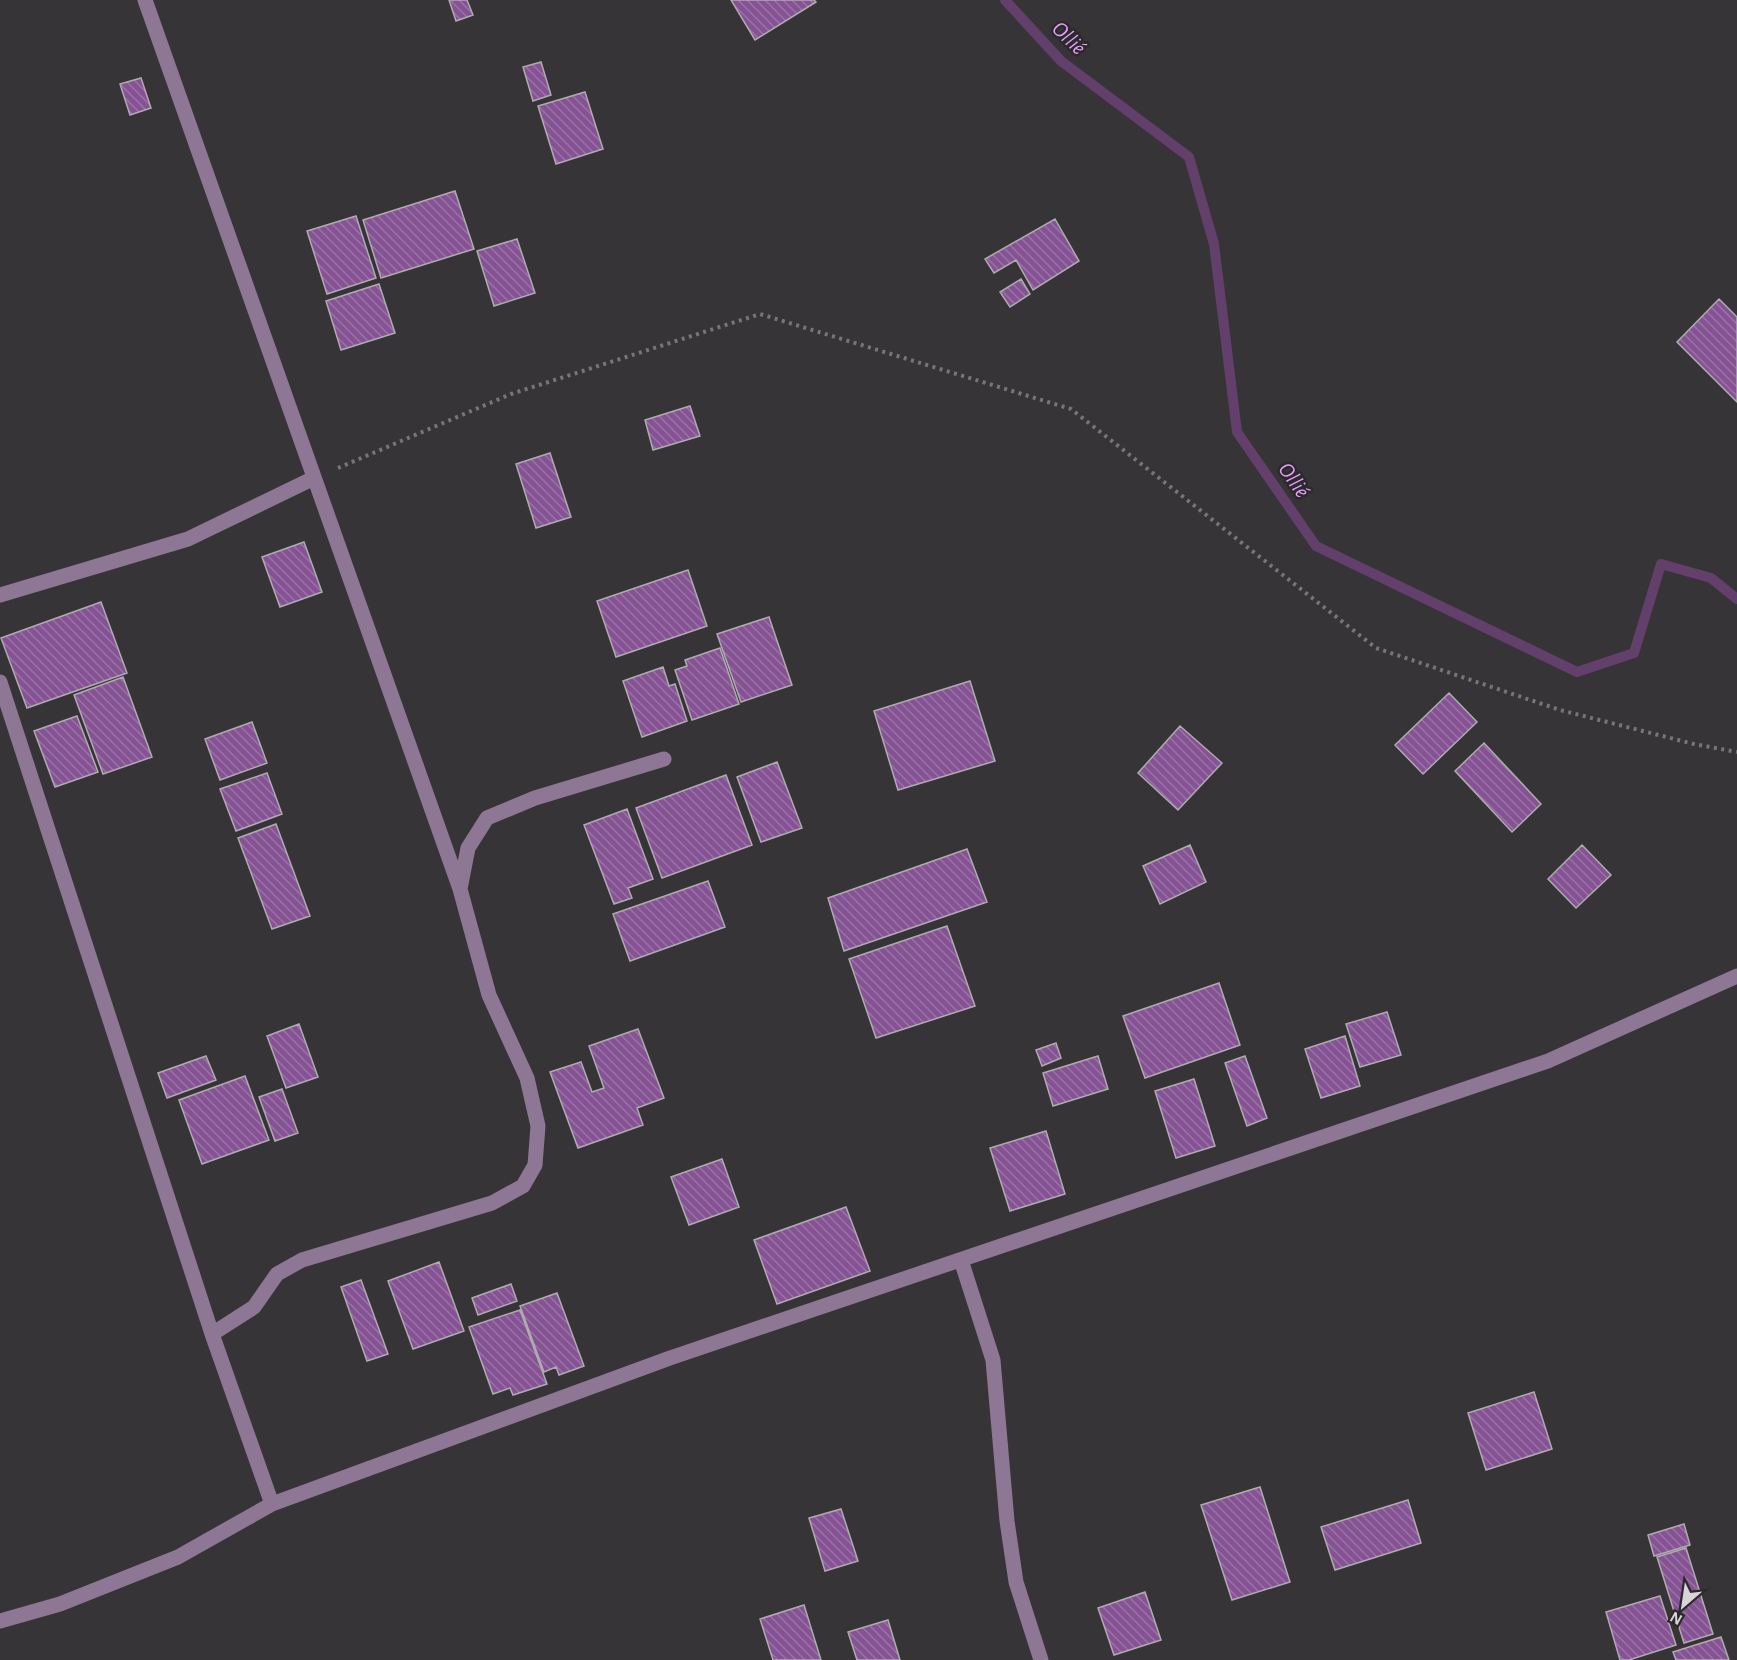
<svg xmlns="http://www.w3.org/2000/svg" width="1737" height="1660" viewBox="0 0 1737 1660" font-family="'Alegreya Sans',sans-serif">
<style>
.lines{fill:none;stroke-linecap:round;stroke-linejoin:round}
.stream{stroke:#63406b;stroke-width:10}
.building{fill:url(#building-back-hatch);stroke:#afacb0;stroke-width:1.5}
.path{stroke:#787578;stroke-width:4;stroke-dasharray:3 4.5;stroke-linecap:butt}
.minor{stroke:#8e7794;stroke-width:15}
.labels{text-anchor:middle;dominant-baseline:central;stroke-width:5;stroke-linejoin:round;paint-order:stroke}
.water-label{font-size:22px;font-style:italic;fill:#e69ffb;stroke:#2d2a2d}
</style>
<defs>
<pattern id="building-back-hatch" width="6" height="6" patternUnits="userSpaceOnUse" patternTransform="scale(1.5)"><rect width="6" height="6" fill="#855294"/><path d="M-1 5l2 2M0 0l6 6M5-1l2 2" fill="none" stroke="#9b72a7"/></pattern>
</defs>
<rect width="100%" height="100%" fill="#373438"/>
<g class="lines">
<path class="stream" d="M1005,0l56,61 128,96 25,87 23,188 79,114 261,126 57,-19 27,-89 50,14 26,21"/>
</g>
<path class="building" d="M449,0h18l6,15 -17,6z
M731,0h83l2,2 -61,38z
M541,62l10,33 -18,6 -10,-34z
M141,78l10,30 -21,7 -10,-31z
M585,92l18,57 -47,15 -18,-58z
M455,191l19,58 -93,29 -18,-58z
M356,216l20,62 -49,16 -20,-63z
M1055,219l24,42 -46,29 -17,-30 -22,13 -9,-14z
M517,239l18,54 -41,13 -17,-55z
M1021,279l9,15 -20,13 -10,-15z
M379,284l16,49 -54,17 -15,-49z
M1719,299l18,18v85l-60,-60z
M690,406l10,30 -47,14 -8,-30z
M550,453l21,64 -35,11 -20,-64z
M304,542l18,50 -42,15 -18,-50z
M688,570l19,56 -91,31 -19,-56z
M101,602l26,71 -100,35 -26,-70z
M769,617l23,68 -51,17 -24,-68z
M720,648l19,56 -47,16 -17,-50 12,-4 -2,-6z
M663,667l6,19 6,-2 12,37 -45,16 -19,-56z
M123,677l29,80 -49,17 -29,-79z
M970,681l25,80 -97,29 -24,-79z
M1449,693l28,29 -54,52 -28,-29z
M77,716l21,56 -43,15 -21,-56z
M252,722l15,41 -47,17 -15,-41z
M1180,726l42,37 -44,47 -40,-37z
M1484,743l57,61 -29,28 -57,-61z
M777,762l25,66 -41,14 -24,-65z
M267,773l15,41 -46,17 -16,-42z
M726,775l26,70 -90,33 -26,-70z
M627,809l26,70 -25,9 4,10 -18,6 -30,-79z
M276,824l34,92 -38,13 -34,-91z
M1190,845l16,37 -46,22 -17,-38z
M1582,845l29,30 -35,33 -28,-29z
M967,849l20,53 -143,49 -16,-53z
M708,881l17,46 -95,34 -17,-47z
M947,926l28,80 -99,32 -27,-79z
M1219,983l21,62 -95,33 -22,-62z
M1387,1012l14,43 -41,12 -14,-43z
M299,1024l19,53 -32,11 -19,-52z
M638,1029l26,69 -27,10 6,17 -65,23 -28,-76 31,-10 11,30 12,-4 -15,-42z
M1345,1036l15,50 -39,12 -16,-49z
M1056,1043l5,15 -19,8 -6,-16z
M206,1056l10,24 -49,18 -9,-25z
M1098,1056l10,33 -55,17 -10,-33z
M1245,1056l22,62 -20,8 -22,-63z
M245,1076l24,64 -67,24 -23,-64z
M1194,1079l21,67 -39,12 -21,-67z
M282,1089l16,44 -23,8 -16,-44z
M1046,1131l19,63 -55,17 -20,-63z
M722,1159l17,48 -50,18 -18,-48z
M846,1207l24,64 -93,33 -23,-64z
M439,1262l25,69 -51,18 -25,-68z
M361,1280l27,74 -21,7 -26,-74z
M511,1284l6,17 -39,14 -6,-17z
M557,1293l27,73 -25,9 -3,-8 -12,5 -24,-66z
M520,1310l27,74 -34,11 -3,-7 -17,6 -24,-67z
M1534,1392l18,57 -66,21 -18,-57z
M1260,1487l30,95 -58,18 -31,-95z
M1408,1500l13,43 -86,27 -14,-43z
M841,1509l17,52 -33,10 -16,-53z
M1684,1524l6,21 -36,11 -6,-21z
M1686,1548l27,86 -29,9 -27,-86z
M1145,1592l16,48 -47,15 -16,-47z
M1660,1596l16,49 -47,15h-9l-14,-48z
M804,1605l17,55h-48l-13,-41z
M888,1620l12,40h-43l-9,-28z
M1721,1637l8,23h-53l-3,-8z"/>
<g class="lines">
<path class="path" d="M338,468l173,-74 249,-80 311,95 305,239 184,62 134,34 43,8"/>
<path class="minor" d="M145,0l315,889
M0,595l188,-56 126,-61
M0,682l212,652 60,170
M961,1260l32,100 14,161 9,61 25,78
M212,1334l42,-27 23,-33 25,-14 190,-57 31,-17 12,-21 3,-39 -11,-48 -38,-83 -29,-106 8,-41 19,-30 48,-20 129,-39
M0,1621l60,-17 118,-47 94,-53 398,-146 878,-297 189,-85"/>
</g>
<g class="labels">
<g class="water-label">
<text transform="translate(1069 38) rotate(44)">Ollié</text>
<text transform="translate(1294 480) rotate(55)">Ollié</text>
</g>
</g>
<g transform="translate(1683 1606) rotate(209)" stroke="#2d2a2d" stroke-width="4.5" paint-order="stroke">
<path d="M0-4.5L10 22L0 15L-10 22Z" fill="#d7d5d7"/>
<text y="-9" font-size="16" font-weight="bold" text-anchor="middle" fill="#d7d5d7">N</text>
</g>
</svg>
